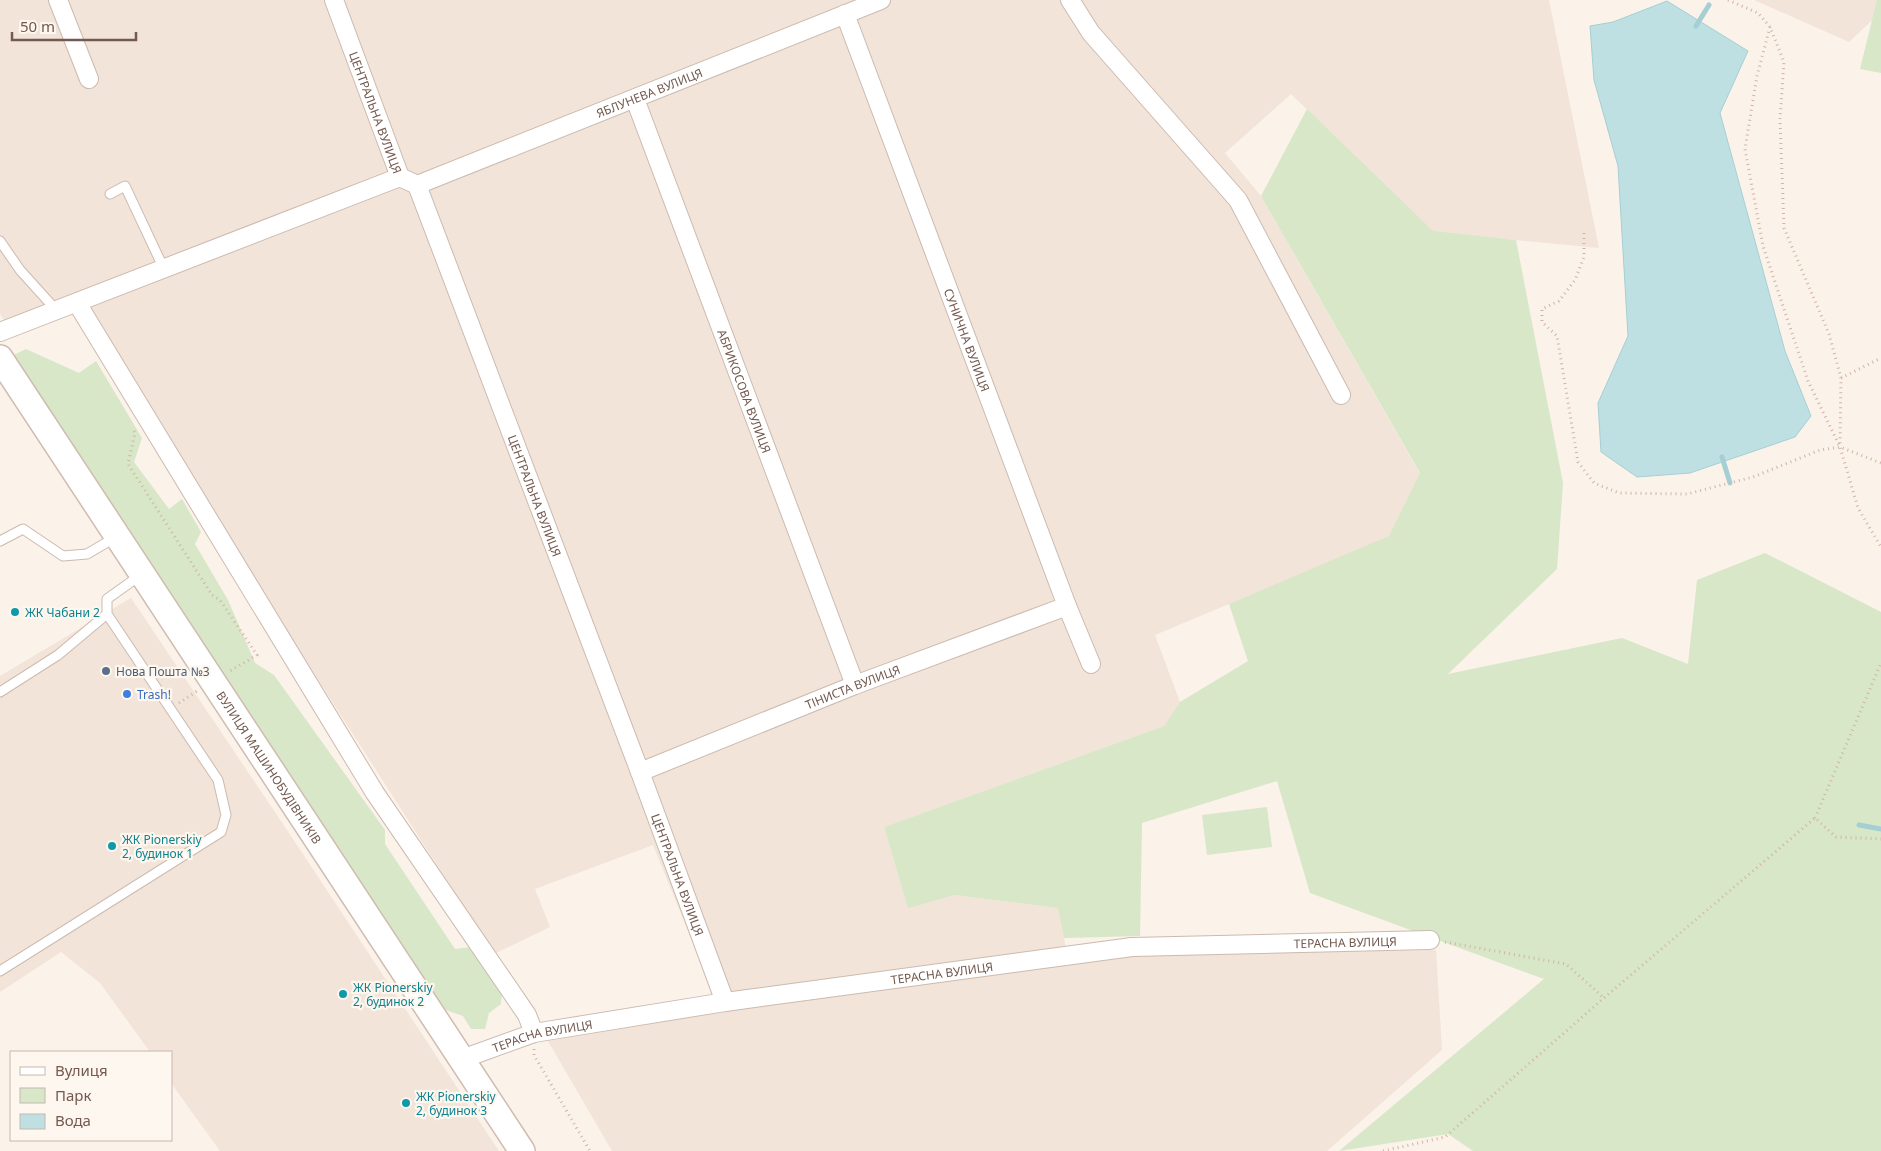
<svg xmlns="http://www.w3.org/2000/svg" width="1881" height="1151" viewBox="0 0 1881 1151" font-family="'Noto Sans',sans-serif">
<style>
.residential{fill:#f2e4d8}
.green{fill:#d7e7c8}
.water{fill:#bfe0e3;stroke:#a6cfd3}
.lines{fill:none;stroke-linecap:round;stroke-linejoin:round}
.stream{stroke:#a6cfd3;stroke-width:5}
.lane-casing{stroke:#ccbaaf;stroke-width:11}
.street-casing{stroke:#ccbaaf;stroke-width:20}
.secondary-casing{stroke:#d0bcb0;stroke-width:28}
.path{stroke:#d2b4a6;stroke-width:3;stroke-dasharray:1 4;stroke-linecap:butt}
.lane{stroke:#fff;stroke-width:9}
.street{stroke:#fff;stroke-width:18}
.secondary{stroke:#fff;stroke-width:25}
.culture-dot{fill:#0f9aa8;stroke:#fdf7ef;stroke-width:2}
.service-dot{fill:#5c6f8a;stroke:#fdf7ef;stroke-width:2}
.shop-dot{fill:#3f7fe0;stroke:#fdf7ef;stroke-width:2}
.labels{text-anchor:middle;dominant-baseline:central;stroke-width:4.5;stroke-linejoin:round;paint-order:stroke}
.street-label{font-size:12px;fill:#73594f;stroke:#fdf7ef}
.culture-label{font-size:12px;fill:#0d838f;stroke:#fdf7ef;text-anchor:start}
.service-label{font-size:12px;fill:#4e5e75;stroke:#fdf7ef;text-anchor:start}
.shop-label{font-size:12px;fill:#366cbe;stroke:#fdf7ef;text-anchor:start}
</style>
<rect width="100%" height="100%" fill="#fbf2e9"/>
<path class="residential" d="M0,0h1549l50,248 -166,-16 -142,-138 -66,59 36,43 159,278 -31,63 -234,98 25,67 -16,24 -280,101 24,80 47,-12 104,13 9,54 70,-7 298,-5 6,100 -115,101h-715l-64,-110 173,-29 -68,-167 -118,44 15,38 -56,27 -349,-544 -62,-116 -77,29 -6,-9z
M1754,0h127v12l-32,30z
M131,598l170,253 198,300h-279l-49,-68v-31h-21l-50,-69 -39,-31 -61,40v-316z"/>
<path class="green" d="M1877,0h4v73l-21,-4z
M1307,109l126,122 83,9 47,243 -6,86 -109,105 174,-36 66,26 9,-84 68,-27 116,59v539h-408l-25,-17 -109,17 205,-172 -234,-86 -33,-112 -135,42 -2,113 -76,2 -6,-30 -103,-13 -47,13 -24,-81 280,-101 16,-24 68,-41 -19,-57 160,-68 31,-63 -159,-277z
M26,349l53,24 17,-12 46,77 -8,24 35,47 13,-10 19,33 -6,12 33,56 27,63 19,12 111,155v14l70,105 16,-2 31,42 -1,15 -12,9 -4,16h-14l-8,-13 -20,-7 -431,-653z
M1267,807l5,40 -65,8 -5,-40z"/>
<path class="water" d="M1667,1l81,50 -28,62 65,238 26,65 -16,21 -105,36 -53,4 -36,-25 -3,-49 30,-67 -10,-170 -24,-86 -4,-54 23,-4z"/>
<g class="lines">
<path class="stream" d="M1696,26l13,-21
M1722,457l8,26
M1859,825l22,4"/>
<defs>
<path id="lane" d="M110,194l15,-8 39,83
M0,241l20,29 37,41
M0,541l23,-12 40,27 24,-2 29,-17
M0,692l58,-37 49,-41v-15l35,-25
M0,971l221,-139 5,-17 -8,-35 -111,-166"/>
<g id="street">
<path d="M58,0l31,79"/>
<path id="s1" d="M334,0l66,177 17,8 223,587 85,230"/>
<path d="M1070,0l21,33 147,167 103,195"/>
<path id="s2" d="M845,14l222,592 24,58"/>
<path id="s3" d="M635,99l220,586"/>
<path id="s4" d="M417,185l464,-185"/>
<path d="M77,303l298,490 152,222 7,18"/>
<path d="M0,332l400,-155"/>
<path id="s5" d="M640,772l215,-87 212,-79"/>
<path id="s6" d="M462,1059l72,-26 191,-31 407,-55 298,-7"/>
</g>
<g id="secondary">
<path id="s7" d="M0,358l522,793"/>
</g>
</defs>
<use href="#lane" class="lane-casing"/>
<use href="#street" class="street-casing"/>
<use href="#secondary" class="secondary-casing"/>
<path class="path" d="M1728,0l30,13 12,14 14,35 -4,57 4,109 45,106 12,44 -1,66
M1770,27l-13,49 -12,73 18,97 45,135 32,66 18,61 23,39
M1584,233v24l-9,23 -16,21 -17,8v13l15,14 21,126 16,21 25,10 68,1 66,-17 67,-27 20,-3 41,16
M1841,378l40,-20
M134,431l1,2 -7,31 84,131 8,5 37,55 -27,16
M179,703l18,-12
M1815,818l66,-155
M1445,942l121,22 38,34
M534,1049v6l56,96
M1383,1151l62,-14 159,-139 211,-180 21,19 45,2"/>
<use href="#lane" class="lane"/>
<use href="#street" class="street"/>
<use href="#secondary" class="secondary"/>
</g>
<g class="culture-dot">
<circle cx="15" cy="612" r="5"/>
<circle cx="112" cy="846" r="5"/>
<circle cx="343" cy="994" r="5"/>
<circle cx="406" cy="1103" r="5"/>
</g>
<circle class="service-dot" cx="106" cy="671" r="5"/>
<circle class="shop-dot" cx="127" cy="694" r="5"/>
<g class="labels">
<g class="street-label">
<text stroke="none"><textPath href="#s4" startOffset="250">ЯБЛУНЕВА ВУЛИЦЯ</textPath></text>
<text stroke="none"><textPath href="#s1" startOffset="120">ЦЕНТРАЛЬНА ВУЛИЦЯ</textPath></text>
<text stroke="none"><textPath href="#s2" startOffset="348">СУНИЧНА ВУЛИЦЯ</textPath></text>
<text stroke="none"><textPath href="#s3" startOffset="312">АБРИКОСОВА ВУЛИЦЯ</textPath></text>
<text stroke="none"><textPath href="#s1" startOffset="540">ЦЕНТРАЛЬНА ВУЛИЦЯ</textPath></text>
<text stroke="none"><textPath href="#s5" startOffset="229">ТІНИСТА ВУЛИЦЯ</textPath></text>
<text stroke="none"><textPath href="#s7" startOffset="490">ВУЛИЦЯ МАШИНОБУДІВНИКІВ</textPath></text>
<text stroke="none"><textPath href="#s1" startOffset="945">ЦЕНТРАЛЬНА ВУЛИЦЯ</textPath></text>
<text stroke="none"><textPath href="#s6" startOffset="894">ТЕРАСНА ВУЛИЦЯ</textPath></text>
<text stroke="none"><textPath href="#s6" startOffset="489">ТЕРАСНА ВУЛИЦЯ</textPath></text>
<text stroke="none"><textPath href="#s6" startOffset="84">ТЕРАСНА ВУЛИЦЯ</textPath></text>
</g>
<g class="culture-label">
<text x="25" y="612">ЖК Чабани 2</text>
<text x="122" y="839">ЖК Pionerskiy<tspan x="122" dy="14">2, будинок 1</tspan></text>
<text x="353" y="987">ЖК Pionerskiy<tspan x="353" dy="14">2, будинок 2</tspan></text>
<text x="416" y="1096">ЖК Pionerskiy<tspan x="416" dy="14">2, будинок 3</tspan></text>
</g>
<g class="service-label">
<text x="116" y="671">Нова Пошта №3</text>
</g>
<g class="shop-label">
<text x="137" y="694">Trash!</text>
</g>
</g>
<rect x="10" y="1051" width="162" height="90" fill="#fdf7ef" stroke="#c6b8af"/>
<rect x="20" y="1067" width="25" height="8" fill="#ffffff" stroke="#c6b8af"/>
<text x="55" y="1076" font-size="15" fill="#73594f">Вулиця</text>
<rect x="20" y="1088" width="25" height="15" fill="#d7e7c8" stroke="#c6b8af"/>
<text x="55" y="1101" font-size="15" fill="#73594f">Парк</text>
<rect x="20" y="1114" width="25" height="15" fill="#bfe0e3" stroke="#c6b8af"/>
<text x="55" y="1126" font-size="15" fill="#73594f">Вода</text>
<path d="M12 32v8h124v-8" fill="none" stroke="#73594f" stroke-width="2.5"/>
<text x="20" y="32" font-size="15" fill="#73594f" stroke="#fdf7ef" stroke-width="4" paint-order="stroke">50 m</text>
</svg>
